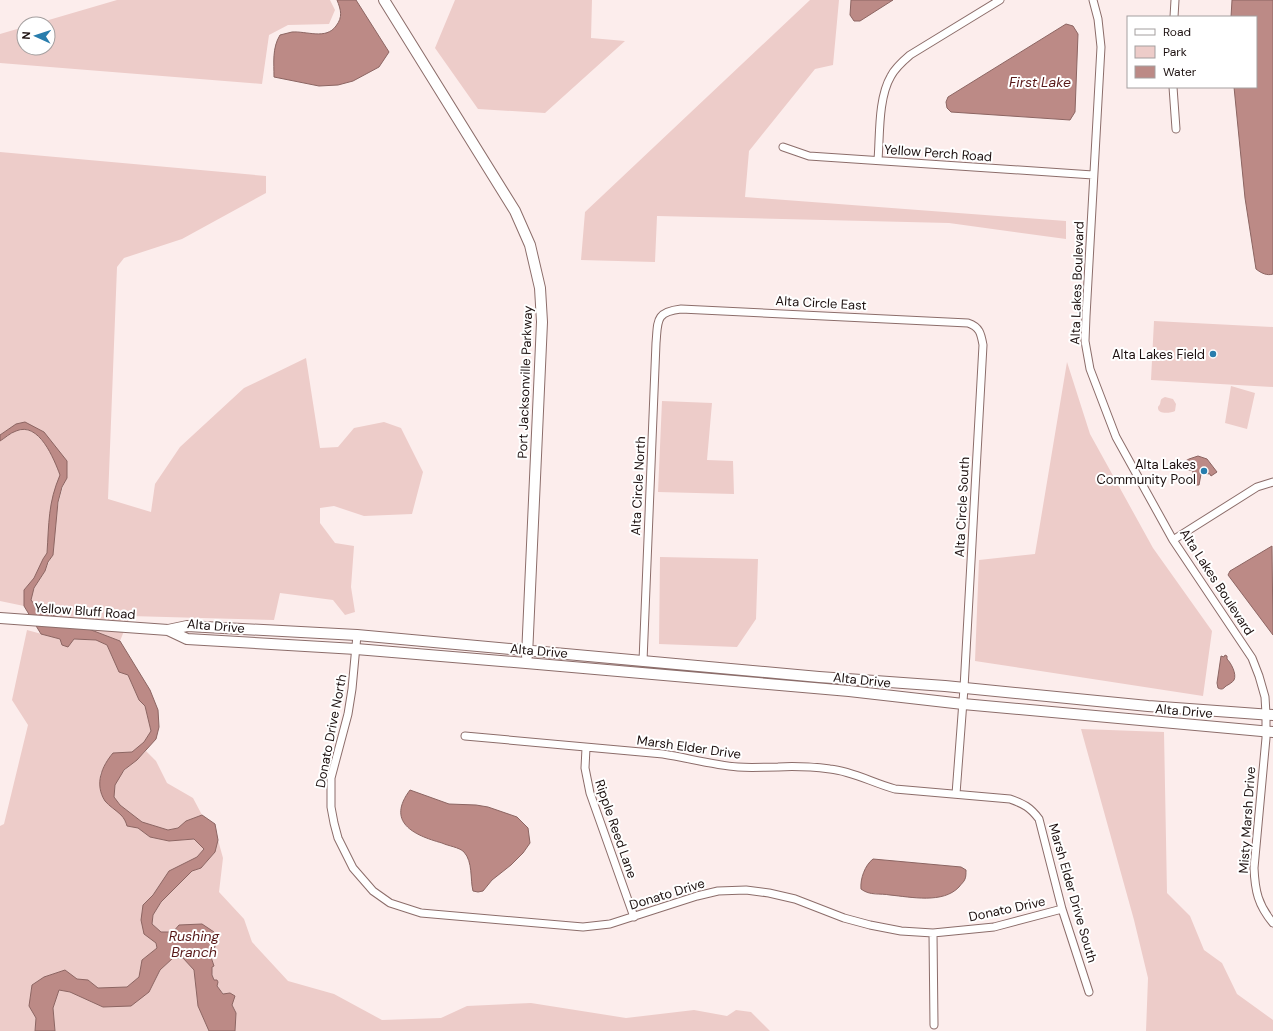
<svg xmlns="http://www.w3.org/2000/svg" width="1273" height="1031" viewBox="0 0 1273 1031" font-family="'DM Sans',sans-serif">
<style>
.green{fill:#edccc9}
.water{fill:#bc8a86;stroke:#8c6562}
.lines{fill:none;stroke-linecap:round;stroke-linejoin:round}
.street-casing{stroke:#8c6d6a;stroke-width:9}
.secondary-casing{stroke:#8c6d6a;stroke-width:12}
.street{stroke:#fff;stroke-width:7}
.secondary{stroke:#fff;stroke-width:10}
.poi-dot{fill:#287dad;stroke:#fff;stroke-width:1.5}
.labels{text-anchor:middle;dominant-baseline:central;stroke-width:4;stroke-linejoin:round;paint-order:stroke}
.street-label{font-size:13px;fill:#1b0f0e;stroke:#fff}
.poi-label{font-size:13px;fill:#1b0f0e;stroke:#fff;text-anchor:end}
.water-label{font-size:14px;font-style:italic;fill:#581919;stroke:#fff}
</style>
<rect width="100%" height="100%" fill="#fcedec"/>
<path class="green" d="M117,0h213l5,10 -6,14 -41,1 -19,10 -7,49 -262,-21v-29l24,-7v21h24v-24h-13z
M455,0h137l-1,38 34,3 -80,72 -67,-4 -43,-61z
M810,0h29l-6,65 -18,4 -66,82 -4,46 321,24v18l-117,-16 -292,-7 -2,46 -74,-2 4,-48z
M0,152l266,24v17l-84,46 -58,19 -7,9 -9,232 43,13 4,-28 25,-37 64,-59 62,-30 14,90 18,-1 16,-19 30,-6 17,6 22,44 -11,42 -48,2 -30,-10 -14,2v15l15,20 19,3 -3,41 4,25 -10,3 -12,-15 -53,-7 -6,27 -144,-4 -10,25 -81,-31 -8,-10c3,-14 6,-15 13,-27 3,-6 5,-12 9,-18 3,-25 2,-54 14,-77l-23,-46 -28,-8 -16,11z
M1154,321l119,6v60l-122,-7z
M1067,362l23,72 63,114 59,83 -9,65 -228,-35 4,-101 56,-6z
M1231,386l24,7 -8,36 -22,-6z
M1165,397l8,2 3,5 -1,7c-4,2 -18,4 -17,-4 0,-1 1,-1 2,-3 1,-4 0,-5 5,-7z
M662,401l50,2 -5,57 26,1 1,33 -76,-2z
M24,429l11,4 13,14 13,28c-13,28 -12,48 -14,78l-4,6 -9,19 -10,12v16l-24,-5v-160l15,-10z
M660,557l98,2 -2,60 -19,28 -78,-3z
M27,630l33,9 36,1 11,5 5,12 16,18 11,25 6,6 6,25 -7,11 -12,10 -19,1 -13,21v14l5,13 18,15 4,10 11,2 12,9 19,4 26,-2 9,10 -7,8 -28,14 -16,24 -10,10 13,38 1,5 -15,12 -3,17 -12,10 -29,1 -10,-8h-11l-12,-10 -21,7 -12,8 -3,21 7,12 -1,13h-35v-205l4,-2 24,-99 -16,-25z
M1081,729l83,3 3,161 23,23 14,34 18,13 15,31 36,26v11h-127l2,-53 -14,-58z
M146,751l10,10 11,22 26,15 9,17 -16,6 -8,7 -10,2 -26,-8 -22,-17 -6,-8c0,-4 0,-9 1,-13 6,-14 21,-22 31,-33z
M218,840l5,18 -4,34 25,27 8,23 36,39 46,13 48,26 59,-2 26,-12 64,-3 95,15 68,-8 33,6 9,-6 15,2 19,19h-535l1,-18 -4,-8 -2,-12 -6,1c-8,-8 -13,-16 -12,-27l2,-1 -4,-12 -31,-29 -6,7h-12l-9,-8 1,-9 8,-13 31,-31 9,-3 14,-16z
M173,958h10l11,12 4,36 11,25h-154l-2,-23 6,-18 11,2 33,15 46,-15 11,-22z"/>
<path class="water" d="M337,0h19l33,52 -10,15 -26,14 -15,4 -19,1 -45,-9c0,-14 -2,-29 6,-42 4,-1 8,-2 12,-3 15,-1 34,8 44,-6 7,-9 5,-16 1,-26z
M851,0h42l-33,21h-6l-4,-6z
M1232,0h41v274c-6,2 -12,-1 -17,-5l-11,-71 -11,-111h22v-70h-25z
M1066,24l7,2 5,8 -3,78 -5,8 -119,-8 -4,-4 -1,-6 2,-5z
M25,422l19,10 23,29v17l-5,9 -4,15 -5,53 -5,7 -3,9 -11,17 -3,12 8,10 81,31 30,49 8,20 1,17 -3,12 -19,21 -13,10 -9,15 -1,12 6,8 22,17 26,8 10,-2 8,-7 16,-6 13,9 3,16 -3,12 -14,16 -9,3 -31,31 -8,13 -1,9 9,8h12l6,-7 23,-1 12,8 1,15 -5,7 4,12 -2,1v8l2,5h3l1,2 -1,4 6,8 7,-1 5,3 -3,9 4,8 -1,18h-26l-11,-25 -4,-36 -11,-12h-10l-13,12 -11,22 -18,14 -28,1 -33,-15 -11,-2 -6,18 2,23h-20l1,-13 -7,-12 3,-21 12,-8 21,-7 12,9 11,1 10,8 29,-1 12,-10 3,-17 15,-12 -1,-5 -12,-9 -3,-14 2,-15 10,-10 16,-24 28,-14 7,-8 -10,-10 -25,2 -19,-4 -12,-9 -11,-2c-1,-4 -3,-8 -6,-11 -5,-5 -12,-9 -16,-14 -11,-17 -3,-35 8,-48l19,-1 12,-10 7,-11 -6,-25 -6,-6 -11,-25 -9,-3 -12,-27 -11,-5 -22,-1 -6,8 -6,-2 -2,-6 -19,-5 -17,-28v-16l10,-12 9,-19 4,-6c2,-30 1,-50 13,-78 -6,-16 -21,-54 -44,-44 -6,2 -11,7 -16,10v-6l16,-11z
M1198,456l9,3 10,13 -6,4 -1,-2 -8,-1 -1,1 -2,11h-5l-3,-3 2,-11 -7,-2h-2l-4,-5 9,-5z
M1272,546l1,89 -45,-60 2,-4z
M1225,655l2,1v3c4,4 10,15 7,21 -1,2 -6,5 -8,6 -3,3 -4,4 -8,2l-1,-5 4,-27 3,1z
M410,790l39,14 27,1 12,2 29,10 11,11 2,15 -7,10 -12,12 -19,15 -9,11 -5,1 -5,-1c-3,-12 0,-29 -9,-39 -5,-5 -16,-6 -22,-9 -29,-8 -56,-21 -32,-53z
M873,859l88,8 5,3c0,3 0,7 -1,9 -1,3 -4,5 -6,8 -16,17 -48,10 -69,8 -10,-2 -20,1 -29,-6 -1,-10 4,-24 12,-30z"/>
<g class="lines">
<defs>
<path id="street" d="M1093,0l5,19 3,28 -15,269 -1,25 5,28 26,68 57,103 79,118 7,18 6,21 1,17v24l-12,130c1,23 4,37 19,55
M1174,17l1,-17
M1173,87l3,42
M783,147l26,9 284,19
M878,160c2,-25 0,-62 13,-84 4,-8 12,-15 19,-21l90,-55
M1173,540l84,-53 16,-5
M357,635l-5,54 -4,25 -17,64v29l3,16 4,15 15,30 20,23 17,12 31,10 162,14 27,-3 87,-28 21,-5 28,-1 23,3 26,6 49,19 26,7 31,6 32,2 61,-6 68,-18
M643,661l13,-318c2,-22 -1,-31 25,-34l287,14c12,4 13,11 15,22l-19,343 -8,106
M465,736l198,18c25,4 50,11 75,13 13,1 27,0 40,0 17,-1 35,0 52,2 22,2 43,14 65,20l115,10c14,5 20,8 29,20l23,90 27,83
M586,748l-1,20 5,25 44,124
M933,933l1,92"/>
<path id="secondary" d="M384,0l131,211 15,34 10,43 2,34 -15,334
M0,618l168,12 19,-4 170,9 462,42 126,9 203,20 125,9
M168,630l19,9 169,10 170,14 323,28 114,13 310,28"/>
</defs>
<use href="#street" class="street-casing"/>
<use href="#secondary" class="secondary-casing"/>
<use href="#street" class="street"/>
<use href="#secondary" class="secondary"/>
</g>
<g class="poi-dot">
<circle cx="1213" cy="354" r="4"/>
<circle cx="1204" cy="471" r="4"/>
</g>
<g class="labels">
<g class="street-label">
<text transform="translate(938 153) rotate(4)">Yellow Perch Road</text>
<text transform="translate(1077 283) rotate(-88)">Alta Lakes Boulevard</text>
<text transform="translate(821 303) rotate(3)">Alta Circle East</text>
<text transform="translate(525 382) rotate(-88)">Port Jacksonville Parkway</text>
<text transform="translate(638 486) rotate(-87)">Alta Circle North</text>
<text transform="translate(962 507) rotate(-87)">Alta Circle South</text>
<text transform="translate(1217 582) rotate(57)">Alta Lakes Boulevard</text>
<text transform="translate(85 611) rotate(4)">Yellow Bluff Road</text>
<text transform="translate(216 626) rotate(5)">Alta Drive</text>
<text transform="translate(539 651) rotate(5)">Alta Drive</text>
<text transform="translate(862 680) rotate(6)">Alta Drive</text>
<text transform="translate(1184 711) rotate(5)">Alta Drive</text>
<text transform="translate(331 731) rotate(-79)">Donato Drive North</text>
<text transform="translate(689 747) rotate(8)">Marsh Elder Drive</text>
<text transform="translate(1247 820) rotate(-86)">Misty Marsh Drive</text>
<text transform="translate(616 829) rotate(71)">Ripple Reed Lane</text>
<text transform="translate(1073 893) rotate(74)">Marsh Elder Drive South</text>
<text transform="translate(667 894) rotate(-17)">Donato Drive</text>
<text transform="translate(1007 909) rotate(-12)">Donato Drive</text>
</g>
<g class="poi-label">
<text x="1205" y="354">Alta Lakes Field</text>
<text x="1196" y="464">Alta Lakes<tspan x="1196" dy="15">Community Pool</tspan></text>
</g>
<g class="water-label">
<text x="1040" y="82">First Lake</text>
<text x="194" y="936">Rushing<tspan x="194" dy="16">Branch</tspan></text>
</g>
</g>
<rect x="1127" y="16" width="130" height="72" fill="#ffffff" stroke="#a49f9f"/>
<rect x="1135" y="29" width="20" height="6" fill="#ffffff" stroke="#a49f9f"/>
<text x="1163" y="36" font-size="12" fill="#1b0f0e">Road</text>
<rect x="1135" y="46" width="20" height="12" fill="#edccc9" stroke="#a49f9f"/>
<text x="1163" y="56" font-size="12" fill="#1b0f0e">Park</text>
<rect x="1135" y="66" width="20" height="12" fill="#bc8a86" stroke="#a49f9f"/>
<text x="1163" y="76" font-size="12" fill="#1b0f0e">Water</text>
<g transform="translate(36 36) rotate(273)"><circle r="19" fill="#ffffff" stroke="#a49f9f"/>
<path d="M0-3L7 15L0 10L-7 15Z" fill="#287dad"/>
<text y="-6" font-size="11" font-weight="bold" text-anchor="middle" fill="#1b0f0e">N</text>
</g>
</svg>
